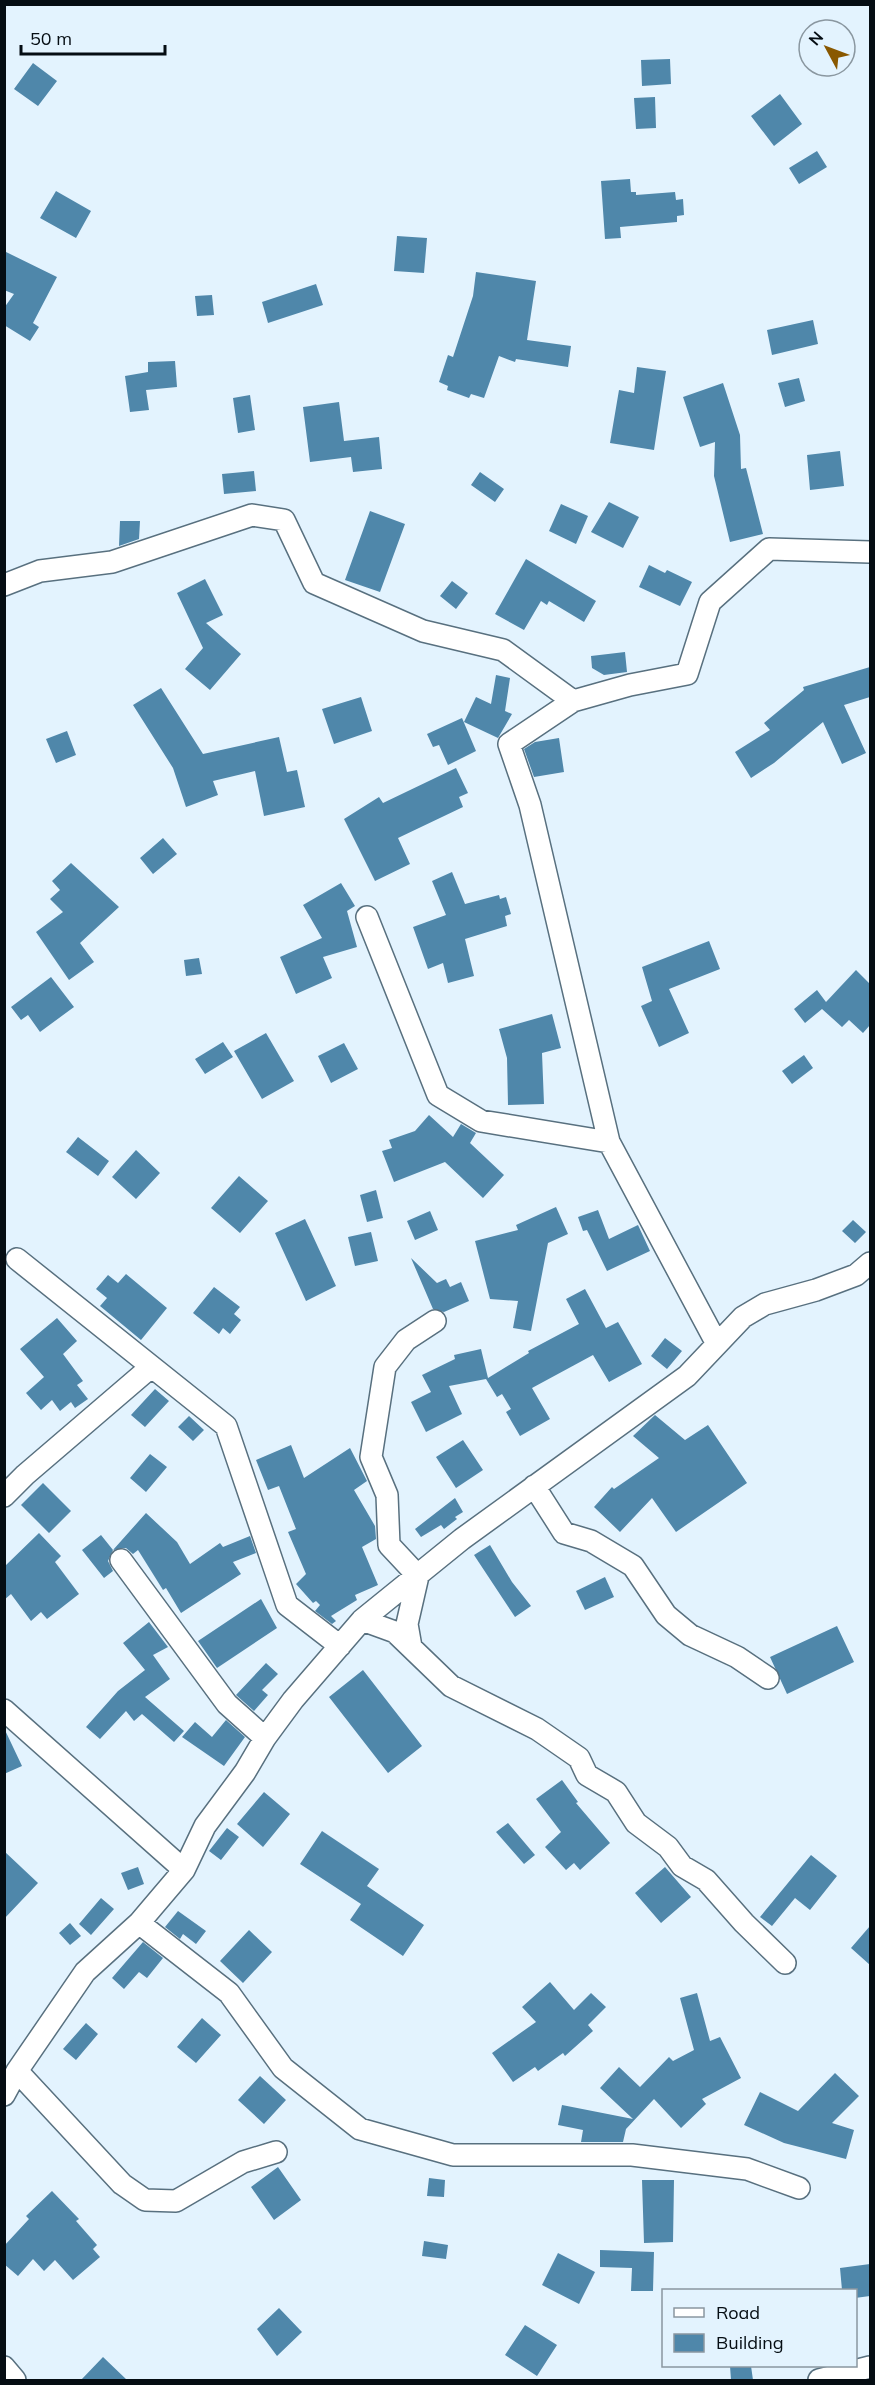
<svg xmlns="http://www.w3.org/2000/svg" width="875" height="2385" viewBox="0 0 875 2385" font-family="Mulish,sans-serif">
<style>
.building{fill:#4f87aa}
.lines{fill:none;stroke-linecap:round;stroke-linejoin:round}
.minor-casing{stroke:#58707f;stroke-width:24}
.minor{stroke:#fff;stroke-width:21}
</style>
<rect width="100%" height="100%" fill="#e3f3fe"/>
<path class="building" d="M670,59l1,25 -29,2 -1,-26z
M33,63l24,18 -19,25 -24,-17z
M780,94l22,30 -28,22 -23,-30z
M655,97l1,31 -20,1 -2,-31z
M817,151l10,16 -28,17 -10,-16z
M630,179l1,13h5v3l39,-3 1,8 7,-1 1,16 -7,1v6l-57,5 1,11 -16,1 -4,-58z
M56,191l35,20 -15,27 -36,-20z
M397,236l30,2 -3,35 -30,-2z
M4,251l53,26 -24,46 6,4 -9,14 -26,-16v-17l10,-14 -10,-4z
M476,272l60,9 -9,59 44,6 -3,21 -52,-8 -1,3 -16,-6 -15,42 -13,-4 -2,4 -22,-8 1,-4 -9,-4 9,-27 5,2 20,-61z
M316,284l7,21 -55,18 -6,-21z
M212,295l2,20 -17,1 -2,-20z
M813,320l5,24 -46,11 -5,-25z
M175,361l2,26 -31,3 3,20 -19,2 -5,-36 23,-4v-10z
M637,367l29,4 -12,79 -44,-7 9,-53 15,3z
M799,378l6,23 -20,6 -7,-24z
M723,383l17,52 1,34 5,-1 17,66 -33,8 -16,-66 1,-34 -15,5 -17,-50z
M250,395l5,35 -17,3 -5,-35z
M339,402l5,39 35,-4 3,32 -29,3 -2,-15 -41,5 -7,-55z
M840,451l4,35 -34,4 -3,-35z
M254,471l2,20 -32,3 -2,-20z
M480,472l24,17 -9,13 -24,-17z
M609,502l30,15 -16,31 -32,-16z
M561,504l27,12 -12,28 -27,-13z
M370,511l35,13 -25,68 -35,-12z
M120,521h20l-1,18 -20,7z
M526,559l70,42 -12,21 -35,-21 -2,4 -6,-4 -17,29 -29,-16z
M649,565l16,8 2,-3 25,12 -12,24 -41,-19z
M205,579l18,36 -17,8 35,31 -31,36 -25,-21 18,-21 -26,-55z
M452,581l16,12 -12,16 -16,-13z
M625,652l2,20 -23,3 -12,-7 -1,-12z
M870,667v30l-26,8 22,48 -24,11 -19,-42 -49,41 -23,15 -16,-26 35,-22 -6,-7 40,-33 -1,-3z
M496,675l14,3 -5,33 7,3 -14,24 -34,-16 12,-25 15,7z
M161,688l42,66 76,-17 8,35 10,-2 8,37 -41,9 -9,-45 -42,10 5,14 -32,12 -13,-39 -40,-63z
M361,697l11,34 -38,13 -12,-35z
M462,718l14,33 -28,14 -9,-20 -6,2 -6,-13z
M67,731l9,24 -20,8 -10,-24z
M559,738l5,34 -30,5 -10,-28 11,-7z
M456,768l12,25 -9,4 4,10 -65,31 12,26 -35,17 -31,-62 35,-22 4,6z
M163,838l14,16 -24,20 -13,-16z
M71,863l48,44 -39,36 14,19 -25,18 -33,-48 27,-20 -13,-13 10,-9 -8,-9z
M452,872l13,32 34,-9 1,4 6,-2 5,17 -6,2 2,10 -42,13 9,37 -26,7 -5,-20 -15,6 -15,-42 33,-12 -14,-34z
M341,883l14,23 -8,5 10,36 -34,10 9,21 -36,16 -16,-37 42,-19 -19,-33z
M709,941l11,28 -51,20 20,44 -30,14 -18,-41 11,-5 -10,-34z
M199,958l3,16 -16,2 -2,-16z
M856,970l14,14v41l-7,8 -14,-13 -7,7 -20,-18 -17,14 -11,-14 23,-19 9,12z
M51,977l23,30 -34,25 -12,-17 -7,5 -10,-13z
M552,1014l9,34 -19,5 2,51 -36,1 -1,-47 -8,-29z
M266,1033l28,48 -32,18 -28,-48z
M223,1042l10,15 -28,17 -10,-15z
M344,1043l14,26 -27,14 -13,-27z
M804,1055l9,13 -21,16 -10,-13z
M429,1115l24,22 8,-13 15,9 -6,10 34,32 -21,23 -38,-36 -51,20 -12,-31 10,-3 -3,-8 26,-9z
M78,1137l31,24 -11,15 -32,-24z
M136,1150l24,23 -24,26 -24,-22z
M239,1176l29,25 -28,32 -29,-25z
M376,1190l7,28 -16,4 -7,-27z
M556,1207l12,27 -20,9 -17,88 -18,-3 5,-27 -28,-2 -15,-58 43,-11 -2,-5z
M598,1210l11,29 29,-14 12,26 -43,20 -20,-41 -4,1 -5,-14z
M430,1211l8,19 -23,10 -8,-19z
M305,1219l31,67 -30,15 -31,-68z
M853,1220l13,12 -11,11 -13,-12z
M371,1232l7,29 -23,5 -7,-29z
M411,1258l26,25 9,-4 4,8 11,-5 8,19 -25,11 -11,-3z
M126,1274l41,34 -26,32 -41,-34 7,-8 -11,-9 12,-14 10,8z
M214,1287l26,20 -6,7 7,6 -11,14 -7,-6 -4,6 -26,-21z
M585,1289l21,39 12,-6 24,42 -33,18 -16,-27 -61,33 18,31 -30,17 -14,-24 5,-3 -9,-15 -5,3 -11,-18 -37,7 13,28 -36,18 -15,-30 20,-10 -9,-17 33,-16 -1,-4 27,-6 7,29 41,-25 -1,-2 51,-27 -13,-25z
M57,1318l20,23 -14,13 20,27 -6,4 11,14 -13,9 -4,-6 -11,9 -8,-11 -11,10 -15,-17 18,-16 -24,-28z
M665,1338l17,13 -15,18 -16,-13z
M155,1389l14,12 -24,26 -14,-12z
M655,1415l30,25 23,-15 39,58 -71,49 -24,-34 -32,34 -26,-25 18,-20 2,2 45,-31 -26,-22z
M189,1416l15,14 -11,11 -15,-14z
M463,1440l20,30 -27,18 -20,-31z
M291,1445l13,33 46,-30 17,33 -13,9 21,36 1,13 -14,8 16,38 -23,10 2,5 -26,16 5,5 -4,3 -17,-13 5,-6 -4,-4 -3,2 -17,-19 10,-10 -18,-42 8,-3 -17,-43 -11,4 -12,-30z
M150,1454l17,13 -21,25 -16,-14z
M43,1483l28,28 -22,22 -28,-28z
M455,1498l8,14 -8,5 2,2 -13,10 -3,-4 -20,12 -6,-8z
M146,1513l31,29 13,22 30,-21 3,4 27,-11 6,17 -23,9 8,12 -60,39 -15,-25 -3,2 -25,-40 -5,4 -7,-6 -13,2 -5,11 5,10 -9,7 -22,-28 19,-15 12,15z
M39,1533l22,23 -6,6 24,32 -32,25 -6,-7 -10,9 -20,-27 -7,6v-33z
M490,1545l22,37 19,24 -16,11 -41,-62z
M605,1577l9,20 -29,13 -9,-19z
M261,1599l16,29 -60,40 -19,-27z
M149,1622l19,25 -15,8 17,24 -25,18 39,34 -10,11 -32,-28 -8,7 -8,-10 -26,28 -14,-12 32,-36 27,-21 -22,-27z
M837,1626l17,36 -67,32 -17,-37z
M266,1663l12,11 -16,16 6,5 -14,16 -18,-16z
M363,1670l59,76 -34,27 -59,-76z
M226,1720l19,17 -21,29 -42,-29 13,-15 17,15z
M4,1728l18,38 -18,8z
M562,1780l16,22 -2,1 34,40 -30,27 -6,-7 -8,7 -21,-23 16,-15 -25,-33z
M264,1792l26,22 -27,33 -26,-23z
M508,1823l27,32 -11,9 -28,-32z
M227,1828l12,9 -18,23 -12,-9z
M322,1831l57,38 -12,17 57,39 -21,31 -53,-36 11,-16 -61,-40z
M4,1851l34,32 -34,36z
M811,1855l26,21 -27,34 -15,-12 -23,28 -12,-9z
M138,1867l6,17 -16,6 -7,-17z
M665,1867l26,30 -30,26 -26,-30z
M101,1898l13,11 -23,26 -12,-11z
M178,1911l28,20 -10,13 -13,-10 -3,5 -15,-12z
M70,1923l11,13 -11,9 -11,-12z
M870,1926v39l-19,-17z
M249,1930l23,22 -29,31 -23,-22z
M143,1942l20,16 -16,20 -8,-6 -15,17 -12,-11z
M550,1982l24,28 17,-17 15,14 -18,18 5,6 -28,25 -2,-3 -25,18 -3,-4 -22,15 -21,-29 44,-31 -14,-15z
M697,1993l13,48 10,-4 21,41 -39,21 4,5 -25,24 -27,-29 -28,30 -3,13h-42l2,-12 -25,-5 4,-20 71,14 -33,-31 19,-21 21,20 29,-30 4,4 21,-11 -14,-52z
M202,2018l19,17 -25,28 -19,-16z
M86,2023l12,11 -22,26 -13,-11z
M835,2073l24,23 -27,27 22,7 -8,29 -62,-16 -40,-18 16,-33 38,19z
M260,2076l26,24 -22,24 -26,-24z
M278,2167l23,33 -27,20 -23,-33z
M429,2178l16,2 -1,17 -17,-1z
M642,2180h32l-1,62 -29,1z
M52,2191l27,28 -3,2 21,24 -4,4 7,8 -27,23 -18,-20 -11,11 -11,-12 -15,17 -14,-12v-18l25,-27 -3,-3z
M424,2241l24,4 -2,14 -24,-3z
M600,2250l54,2 -1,39h-22l1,-23 -32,-1z
M558,2253l37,19 -16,32 -37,-19z
M870,2264v32l-15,2v-8h-13l-2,-22z
M279,2308l23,24 -25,24 -20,-27z
M525,2325l32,20 -20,31 -32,-21z
M103,2357l24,23h-46z
M730,2366h21l2,14h-22z"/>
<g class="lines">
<defs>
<path id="minor" d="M4,585l36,-14 72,-9 140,-47 32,5 30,63 109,48 80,19 70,51
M367,917l71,178 43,26 128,21
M17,1259l209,167 61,179 53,41
M717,1344l-108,-202 -79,-337 -21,-61 64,-43 57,-16 57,-11 23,-72 59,-53 101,3
M534,1486l30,47 27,8 42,25 33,49 24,20 47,22 31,21
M4,1496l21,-21 126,-108
M121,1560l106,144 38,34
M362,1620l33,12 56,54 86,43 42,29 8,17 29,17 20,31 32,24 14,19 24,14 38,43 41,40
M411,1647l-4,-23 11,-48 -29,-31 -2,-50 -16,-38 14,-90 21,-27 29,-19
M4,1710l180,160
M139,1923l90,70 54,75 77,61 93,26h179l115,14 52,19
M17,2071l105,113 23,16 31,1 67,-39 33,-10
M4,2095l13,-24 68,-99 54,-49 45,-53 21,-44 40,-54 20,-34 28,-38 69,-80 100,-81 225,-163 56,-59 22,-13 51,-14 40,-15 14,-12
M4,2367l11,13
M819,2380l51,-13"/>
</defs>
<use href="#minor" class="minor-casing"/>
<use href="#minor" class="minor"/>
</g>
<rect width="875" height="2385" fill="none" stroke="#050d13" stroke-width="12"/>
<rect x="662" y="2289" width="195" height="78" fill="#e3f3fe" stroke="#8a97a0" stroke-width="1.5"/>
<rect x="674" y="2308" width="30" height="9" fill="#ffffff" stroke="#8a97a0" stroke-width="1.5"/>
<text x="716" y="2319" font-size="18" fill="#050d13">Road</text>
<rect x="674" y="2334" width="30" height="18" fill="#4f87aa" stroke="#8a97a0" stroke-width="1.5"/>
<text x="716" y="2349" font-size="18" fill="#050d13">Building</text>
<g transform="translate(827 48) rotate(311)"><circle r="28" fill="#e3f3fe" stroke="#8a97a0" stroke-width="1.5"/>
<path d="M0-4.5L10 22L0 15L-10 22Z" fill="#895800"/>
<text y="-9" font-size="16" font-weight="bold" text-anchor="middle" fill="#050d13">N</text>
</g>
<path d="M21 45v9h144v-9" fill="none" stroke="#050d13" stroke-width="3"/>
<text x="30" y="45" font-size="18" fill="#050d13" stroke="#e3f3fe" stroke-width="4.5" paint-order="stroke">50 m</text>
</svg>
